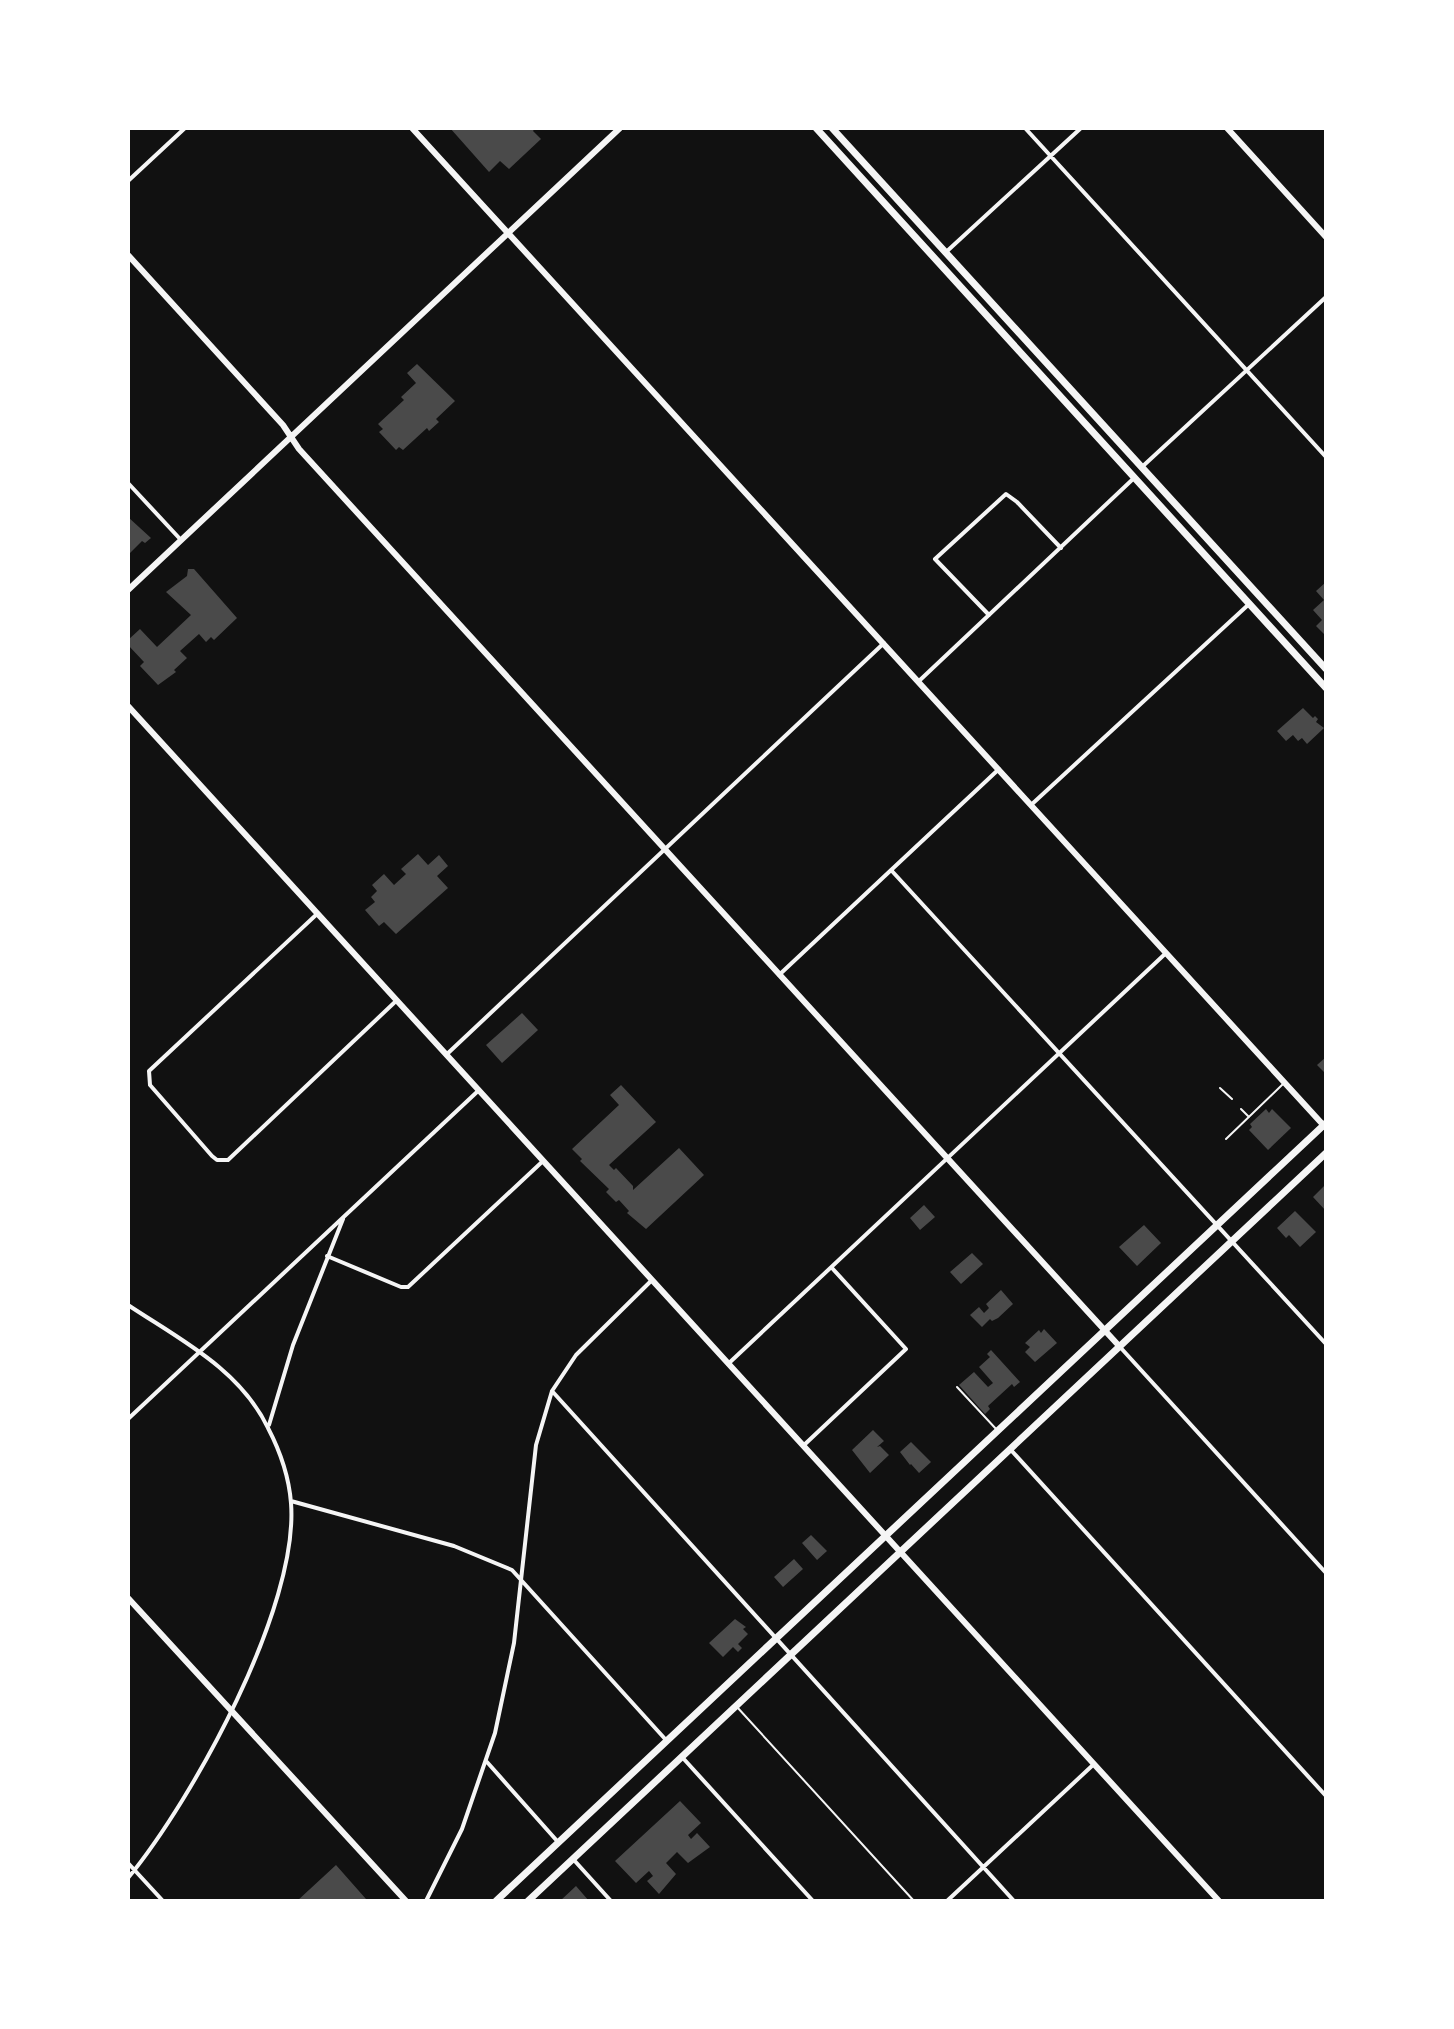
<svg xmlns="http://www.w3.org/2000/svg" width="1454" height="2029" viewBox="0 0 1454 2029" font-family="'DM Sans',sans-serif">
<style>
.building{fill:#4a4a4a}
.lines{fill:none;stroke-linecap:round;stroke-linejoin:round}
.service{stroke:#f5f5f5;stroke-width:2}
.minor{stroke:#f5f5f5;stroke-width:4}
.tertiary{stroke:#f5f5f5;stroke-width:6}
.secondary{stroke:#f5f5f5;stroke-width:6}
.primary{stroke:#f5f5f5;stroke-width:7}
</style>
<rect width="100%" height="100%" fill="#111"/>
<path class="building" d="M450,128h85l-2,3 8,8 -32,30 -9,-8 -11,11z
M417,364l38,37 -19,18 3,3 -10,9 -2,-3 -24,22 -4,-3 -3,3 -17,-18 4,-3 -5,-5 26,-24 -3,-3 15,-14 -9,-10z
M128,517l23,21 -6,5 -3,-2 -13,13z
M188,569h6l43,49 -23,22 -3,-3 -5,5 -7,-8 -19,17 7,7 -13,12 2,2 -18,13 -18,-19 4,-4 -16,-17v-5l12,-11 17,18 34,-32 -25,-23 21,-16z
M1326,582v54l-10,-10 6,-6 -9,-10 11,-10 -8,-9z
M1303,708l10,10 2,-2 3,3 -2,3 8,6 -17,16 -5,-6 -4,3 -5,-6 -7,6 -9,-10z
M418,854l10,11 11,-10 9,11 -11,10 11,12 -52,46 -12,-12 -5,4 -14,-16 10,-8 -4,-5 6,-6 -5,-6 12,-11 10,11 12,-11 -5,-5z
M522,1013l16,17 -36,33 -16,-18z
M1326,1057v17l-9,-9z
M621,1085l35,37 -47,43 5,5 2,-2 17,18v4l46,-42 25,27 -58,54 -19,-16 2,-2 -10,-11 -3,2 -10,-10 3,-3 -29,-28 2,-2 -10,-10 47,-44 -9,-10z
M1266,1109l3,4 3,-4 19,19 -23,22 -19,-20 3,-3 -2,-3z
M1326,1184v27l-13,-14z
M924,1205l11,12 -15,13 -10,-12z
M1295,1211l21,21 -16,15 -11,-12 -3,3 -9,-10z
M1144,1225l17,18 -24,23 -18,-19z
M972,1253l11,11 -22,20 -11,-12z
M1001,1290l12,14 -15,14 -6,3 -2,-2 -8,8 -12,-12 9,-8 5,6 5,-5 -3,-4z
M1044,1329l13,14 -22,19 -10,-10 5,-5 -5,-4 14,-13 2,3z
M991,1350l29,32 -6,5 -2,-3 -24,22 2,3 -5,5 -26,-29 15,-13 14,15 5,-4 -14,-16 11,-10 -3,-3z
M873,1430l11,11 -7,6 3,-1 9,9 -19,18 -18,-23z
M911,1442l20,20 -12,11 -8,-9 -1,1 -10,-13z
M811,1535l16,16 -10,9 -15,-17z
M794,1559l9,10 -20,18 -9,-10z
M735,1619l11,8 -3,2 5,5 -10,10 4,4 -4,4 -5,-5 -10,10 -14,-14z
M680,1801l21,22 -13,12 3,4 6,-6 13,14 -22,16 -11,-11 -11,11 10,11 -17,20 -12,-13 6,-5 -4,-5 -13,12 -21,-22z
M336,1865l30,34 -69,2z
M576,1886l13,15h-29z"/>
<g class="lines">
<path class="service" d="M1220,1088l12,11
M1241,1109l8,8
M1226,1139l57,-55
M957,1387l40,43
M737,1707l177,194"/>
<path class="minor" d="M1025,128l301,329
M128,181l57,-53
M945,253l136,-125
M1143,466l183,-169
M128,483l53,57
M989,615l-54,-56 71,-65 11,8 44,46
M919,681l214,-202
M1031,805l217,-200
M891,870l435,474
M317,914l-168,157 1,14 62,71 5,4h11l168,-159
M779,975l220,-206
M446,1055l438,-412
M327,1256l74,31h7l135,-126
M128,1305c51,34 112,64 140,123 12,23 21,49 23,75 8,104 -98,296 -163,375
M1120,1347l206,226
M728,1364l438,-411
M552,1391l462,510
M128,1419l350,-328
M269,1425l24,-80 50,-126
M803,1446l103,-97 -74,-81
M1010,1449l316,347
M291,1501l163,45 58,24 154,170
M682,1757l131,144
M487,1762l71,80
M573,1859l38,42
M128,1863l35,38
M426,1901l36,-72 33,-96 19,-90 22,-198 16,-54 24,-36 76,-75
M947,1901l147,-137"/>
<path class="tertiary" d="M412,128l914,1000
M128,255l155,170 16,24 821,898
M128,590l492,-462"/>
<path class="secondary" d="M1227,128l99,109
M128,706l1091,1195
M128,1598l278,303"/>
<path class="primary" d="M816,128l510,560
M832,128l494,541
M496,1901l830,-778
M528,1901l798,-748"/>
</g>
<rect width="1454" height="2029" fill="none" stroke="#ffffff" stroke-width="260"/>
</svg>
